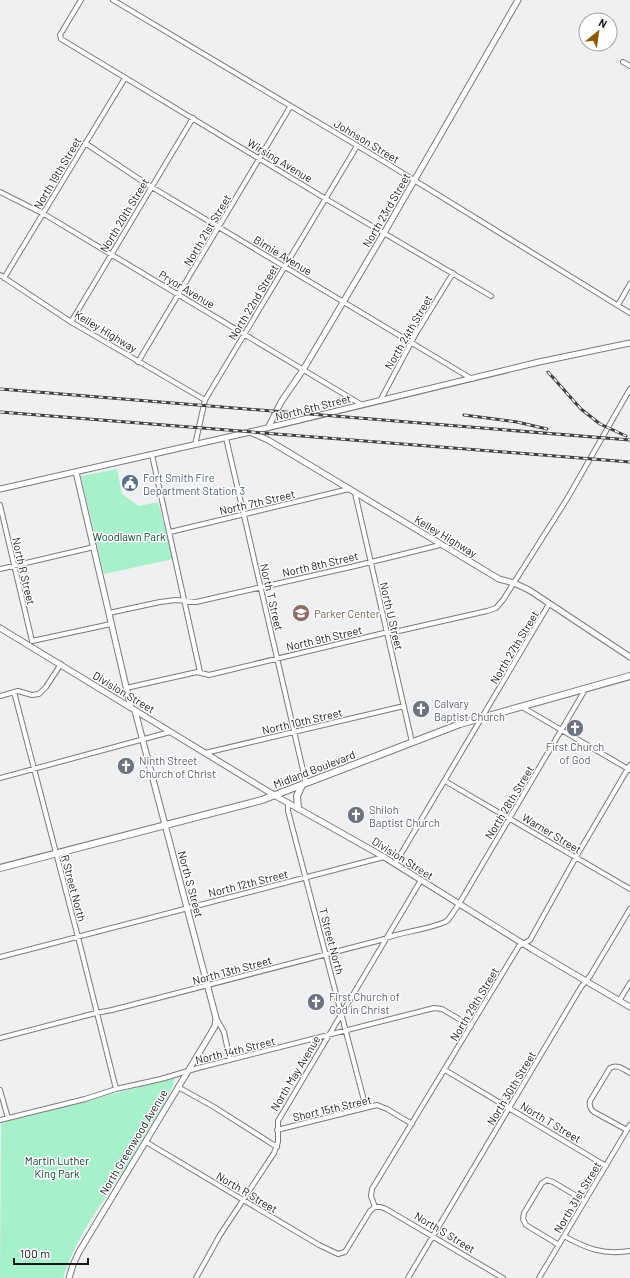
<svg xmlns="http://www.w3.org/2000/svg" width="630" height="1278" viewBox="0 0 630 1278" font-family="Barlow,sans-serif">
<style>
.green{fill:#a6f0ca}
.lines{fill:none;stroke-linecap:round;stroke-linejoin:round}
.minor-casing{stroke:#797a7b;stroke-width:6}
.tertiary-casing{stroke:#797a7b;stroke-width:7}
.primary-casing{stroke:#797a7b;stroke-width:8}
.minor{stroke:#fff;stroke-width:4}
.tertiary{stroke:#fff;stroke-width:5}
.primary{stroke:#fff;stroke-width:6}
.rail-casing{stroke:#3f4040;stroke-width:3}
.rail{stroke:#fff;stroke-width:1.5;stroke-dasharray:4.5;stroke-linecap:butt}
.labels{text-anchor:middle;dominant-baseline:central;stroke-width:3;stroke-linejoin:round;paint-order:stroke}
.street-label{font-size:11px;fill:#171818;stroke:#fff}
.service-label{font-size:11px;fill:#4e5e75;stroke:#fff;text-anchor:start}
.park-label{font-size:11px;fill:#04432c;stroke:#fff}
.education-label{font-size:11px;fill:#785e54;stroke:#fff;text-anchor:start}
.worship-label{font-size:11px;fill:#5b616d;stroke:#fff;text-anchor:start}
</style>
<rect width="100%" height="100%" fill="#eff0f1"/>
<path class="green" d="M117,469l5,25 17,12 19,-4 15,57 -69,15 -23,-98z
M175,1078c-4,19 -20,40 -30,57 -7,11 -13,23 -20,34 -24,36 -49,67 -62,109h-63l1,-155z"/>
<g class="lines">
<defs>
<path id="minor" d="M81,0l-21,35 1,4 265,160 165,97
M113,0l275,164 242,149
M623,62l7,4
M85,143l60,40 327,196
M0,192l44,22 318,191
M0,275l71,47 134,78
M4,278l121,-200
M618,305l12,-21
M71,322l122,-204
M138,362l152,-255
M380,401l35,-66 38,-62
M226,438l80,345
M195,445l10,-45 152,-254
M152,455l48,217
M355,493l57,249
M0,505l32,136
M170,532l179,-43
M0,569l94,-22
M109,613l51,-11 16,-2 20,2 159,-36 85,-21
M32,641l79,-17
M126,688l71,-16 12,3 175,-42h6l97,-22 9,-3 7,-8 64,-101 63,-110
M14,692l64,245 38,152
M0,696l18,-5 14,4 7,-1 7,-7 15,-23
M522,707l108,63
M205,753l199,-47
M0,778l170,-46
M445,781l185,108
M288,803v8l78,297
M395,864l154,-260
M0,957l384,-100
M619,1001l11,-18
M216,1018l8,14 6,28
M0,1038l96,-25 16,-3 269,-70c20,-9 43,-9 64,-18l3,-2 11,-16 127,-216
M445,1070l161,96
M178,1087l36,20 63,40
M0,1090l8,28
M0,1120l85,-21 31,-10 45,-10 37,-11 236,-60 8,1 29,17
M277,1130l100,-25 10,4 25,15
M627,1130l-33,-18c-4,-3 -5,-6 -4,-11l20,-33c8,-4 13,1 20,5
M146,1142l173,103 19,9 7,-2 25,-41 5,-4
M375,1207l-4,-11 1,-7 147,-243 11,-6 46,-83 54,-92
M375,1207h6l5,2 117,69
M564,1236c23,13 40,19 66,15
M559,1245l-33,-20 -3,-6 1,-6 18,-30 5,-3 6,2 32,19
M196,1278l24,-43 54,-82 4,-11v-21l143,-241
M408,1278l173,-291 9,-11 40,-67
M539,1278l91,-153"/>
<path id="tertiary" d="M268,428l13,-26 22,-32 81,-137 134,-233
M250,432l18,8 231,139 15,4 15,7 101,67
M76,472l55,236
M0,489l250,-57 289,-70 91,-19
M0,628l274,167 110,62 146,91 100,59
M69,1278l4,-13 6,-13 132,-219 4,-7 1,-8 -81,-307"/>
<path id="primary" d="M298,808l-1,-12 5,-11
M0,868l262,-68 198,-76 170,-48"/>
</defs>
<use href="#minor" class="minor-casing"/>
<use href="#tertiary" class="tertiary-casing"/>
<use href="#primary" class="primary-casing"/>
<use href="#minor" class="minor"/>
<use href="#tertiary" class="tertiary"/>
<use href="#primary" class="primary"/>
<defs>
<path id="rail" d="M548,372l33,37 19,15 26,12
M0,389l630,51
M0,412l630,50
M464,415l53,7 30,7"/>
</defs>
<use href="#rail" class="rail-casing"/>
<use href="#rail" class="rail"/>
</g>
<defs>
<symbol id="civic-disc" viewBox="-11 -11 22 22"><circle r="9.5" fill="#5c6f8a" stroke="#fff"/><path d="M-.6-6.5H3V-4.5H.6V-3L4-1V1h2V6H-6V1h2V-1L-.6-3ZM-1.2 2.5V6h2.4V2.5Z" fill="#fff"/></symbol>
<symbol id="school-disc" viewBox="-11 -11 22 22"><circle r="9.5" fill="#8d6e63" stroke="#fff"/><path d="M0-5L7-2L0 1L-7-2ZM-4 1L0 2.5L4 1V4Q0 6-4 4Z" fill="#fff"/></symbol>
<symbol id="church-disc" viewBox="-11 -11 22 22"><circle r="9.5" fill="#6b7280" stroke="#fff"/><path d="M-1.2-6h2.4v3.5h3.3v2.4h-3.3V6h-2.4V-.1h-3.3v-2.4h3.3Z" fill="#fff"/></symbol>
</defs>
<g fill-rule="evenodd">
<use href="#civic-disc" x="120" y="473" width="20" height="20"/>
<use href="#school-disc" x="291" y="603" width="20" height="20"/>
<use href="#church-disc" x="411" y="699" width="20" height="20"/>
<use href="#church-disc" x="565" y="718" width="20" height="20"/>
<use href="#church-disc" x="116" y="756" width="20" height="20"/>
<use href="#church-disc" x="346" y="805" width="20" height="20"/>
<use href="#church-disc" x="306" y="992" width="20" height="20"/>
</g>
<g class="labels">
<g class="street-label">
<text transform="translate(367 141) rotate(31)">Johnson Street</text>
<text transform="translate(280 160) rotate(31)">Wirsing Avenue</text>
<text transform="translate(57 173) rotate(-59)">North 19th Street</text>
<text transform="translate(386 210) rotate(-60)">North 23rd Street</text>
<text transform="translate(124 215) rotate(-59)">North 20th Street</text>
<text transform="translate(207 230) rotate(-59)">North 21st Street</text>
<text transform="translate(283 255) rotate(31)">Birnie Avenue</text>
<text transform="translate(187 289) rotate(31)">Pryor Avenue</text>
<text transform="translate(253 302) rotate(-59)">North 22nd Street</text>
<text transform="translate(106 331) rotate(31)">Kelley Highway</text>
<text transform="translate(408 332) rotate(-60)">North 24th Street</text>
<text transform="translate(313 407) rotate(-14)">North 6th Street</text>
<text transform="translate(257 502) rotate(-13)">North 7th Street</text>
<text transform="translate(446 536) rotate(31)">Kelley Highway</text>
<text transform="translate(320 564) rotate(-13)">North 8th Street</text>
<text transform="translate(24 571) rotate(77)">North R Street</text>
<text transform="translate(272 597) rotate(77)">North T Street</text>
<text transform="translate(392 616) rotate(77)">North U Street</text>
<text transform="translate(324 638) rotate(-13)">North 9th Street</text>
<text transform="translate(514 647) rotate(-59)">North 27th Street</text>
<text transform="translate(124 692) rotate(31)">Division Street</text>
<text transform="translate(302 721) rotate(-13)">North 10th Street</text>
<text transform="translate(314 769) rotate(-21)">Midland Boulevard</text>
<text transform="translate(509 802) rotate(-59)">North 28th Street</text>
<text transform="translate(552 833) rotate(31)">Warner Street</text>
<text transform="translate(403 858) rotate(32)">Division Street</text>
<text transform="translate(248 883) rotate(-14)">North 12th Street</text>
<text transform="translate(191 884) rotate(75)">North S Street</text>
<text transform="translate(74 888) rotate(75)">R Street North</text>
<text transform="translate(332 941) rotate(75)">T Street North</text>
<text transform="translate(232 970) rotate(-15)">North 13th Street</text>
<text transform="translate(474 1004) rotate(-59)">North 29th Street</text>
<text transform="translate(235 1050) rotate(-14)">North 14th Street</text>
<text transform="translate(295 1073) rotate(-59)">North May Avenue</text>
<text transform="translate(511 1088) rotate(-59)">North 30th Street</text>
<text transform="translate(332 1108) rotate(-13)">Short 15th Street</text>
<text transform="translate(551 1122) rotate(31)">North T Street</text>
<text transform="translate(133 1142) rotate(-59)">North Greenwood Avenue</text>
<text transform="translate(247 1192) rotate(31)">North R Street</text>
<text transform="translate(577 1197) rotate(-59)">North 31st Street</text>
<text transform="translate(445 1232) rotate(31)">North S Street</text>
</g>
<g class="service-label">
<text x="143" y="477">Fort Smith Fire<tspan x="143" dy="13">Department Station 3</tspan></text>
</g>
<g class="park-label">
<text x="129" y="536">Woodlawn Park</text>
<text x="57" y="1160">Martin Luther<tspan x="57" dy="13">King Park</tspan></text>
</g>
<g class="education-label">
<text x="314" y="613">Parker Center</text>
</g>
<g class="worship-label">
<text x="434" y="703">Calvary<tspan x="434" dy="13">Baptist Church</tspan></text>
<text x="575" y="746" text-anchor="middle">First Church<tspan x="575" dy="13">of God</tspan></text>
<text x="139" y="760">Ninth Street<tspan x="139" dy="13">Church of Christ</tspan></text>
<text x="369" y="809">Shiloh<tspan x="369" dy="13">Baptist Church</tspan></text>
<text x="329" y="996">First Church of<tspan x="329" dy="13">God in Christ</tspan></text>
</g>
</g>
<g transform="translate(598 32) rotate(29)"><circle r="19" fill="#ffffff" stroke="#a2a3a3"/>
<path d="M0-3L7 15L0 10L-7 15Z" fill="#8c5706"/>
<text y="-6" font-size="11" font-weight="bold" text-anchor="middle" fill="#171818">N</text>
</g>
<path d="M14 1258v6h74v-6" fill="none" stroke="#171818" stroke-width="2"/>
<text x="20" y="1258" font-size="12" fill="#171818" stroke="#ffffff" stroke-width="3" paint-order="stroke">100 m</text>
</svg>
